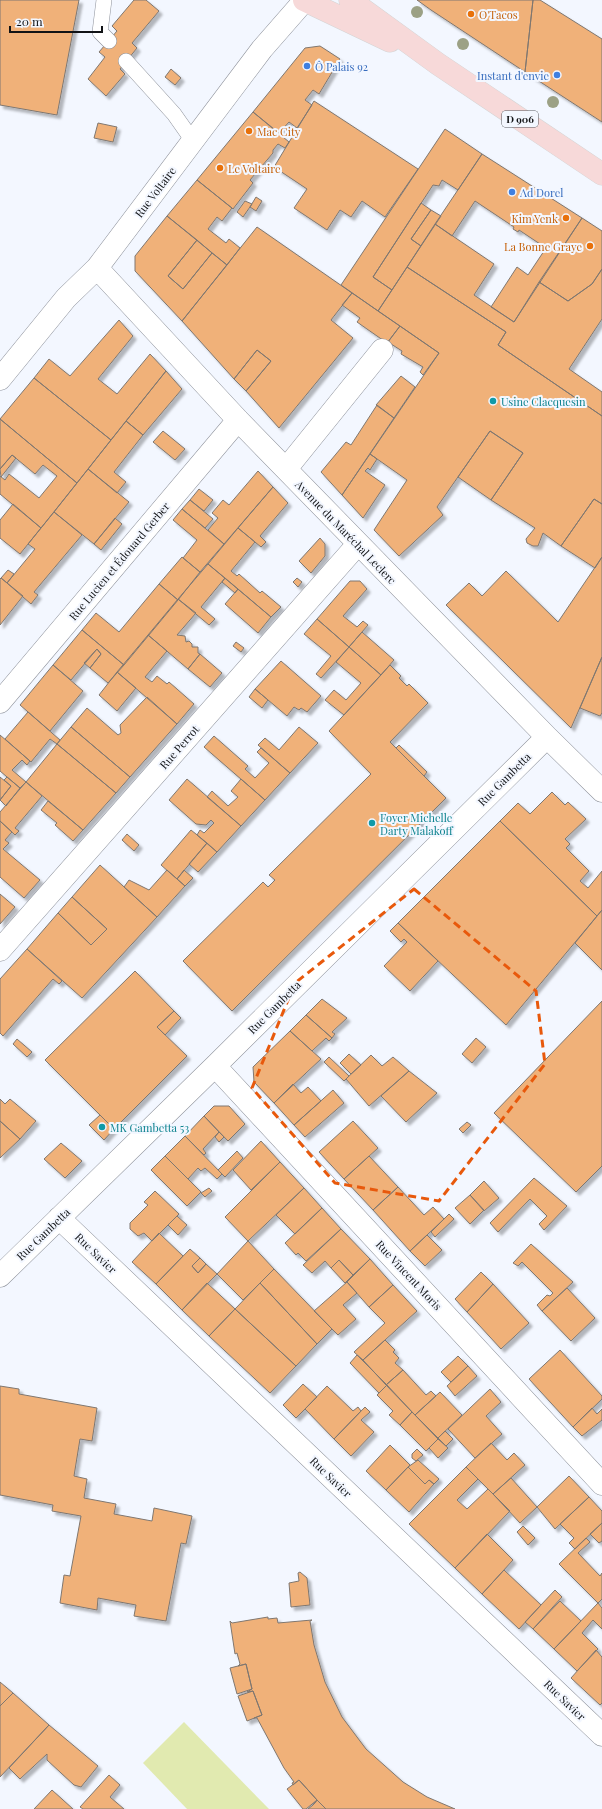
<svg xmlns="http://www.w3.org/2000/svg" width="602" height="1809" viewBox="0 0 602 1809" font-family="'Playfair Display',serif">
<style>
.green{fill:#e1eab0}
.building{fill:#f0b179;stroke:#7f7770;filter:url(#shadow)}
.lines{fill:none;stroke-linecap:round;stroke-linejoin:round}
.service-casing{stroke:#8e929b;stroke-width:16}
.minor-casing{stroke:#8e929b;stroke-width:23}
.primary-casing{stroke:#d4d5d5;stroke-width:23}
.service{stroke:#fff;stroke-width:15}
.minor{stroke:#fff;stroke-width:22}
.primary{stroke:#f7d9d9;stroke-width:22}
.tree{fill:#9ca185}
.marked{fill:none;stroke:#e8590c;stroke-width:3;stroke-dasharray:8 5;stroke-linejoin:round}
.food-dot{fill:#e8710a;stroke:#f3f7ff;stroke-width:1.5}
.shop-dot{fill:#3f7fe0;stroke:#f3f7ff;stroke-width:1.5}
.culture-dot{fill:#0f9aa8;stroke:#f3f7ff;stroke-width:1.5}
.labels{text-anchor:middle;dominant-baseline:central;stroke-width:4;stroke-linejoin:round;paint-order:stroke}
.shield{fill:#f3f7ff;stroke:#55575c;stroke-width:1}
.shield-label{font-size:10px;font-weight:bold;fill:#111316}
.food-label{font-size:11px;fill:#c56008;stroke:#f3f7ff;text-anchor:start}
.shop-label{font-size:11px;fill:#366cbe;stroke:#f3f7ff;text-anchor:start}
.street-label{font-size:11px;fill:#111316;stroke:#f3f7ff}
.culture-label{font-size:11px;fill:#0d838f;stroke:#f3f7ff;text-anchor:start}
</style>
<defs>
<filter id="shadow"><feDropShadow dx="3.5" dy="3.5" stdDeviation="1" flood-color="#0004"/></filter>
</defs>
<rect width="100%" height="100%" fill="#f3f7ff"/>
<path class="green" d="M184,1722l85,87h-82l-44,-46z"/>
<path class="building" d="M0,0h79l-22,115 -57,-10z
M134,0h12l13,11 -27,32 5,5 -17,21 5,5 -19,22 -18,-17 17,-22 -6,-5 18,-21 -5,-5z
M417,0h116l-8,72 -94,-62z
M533,0h7l62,39v83l-77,-50z
M320,46l20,13 -21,35 -6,-4 -8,10 7,5 -15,23 -8,-6 -10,11 -26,-21 52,-64z
M171,69l10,9 -6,7 -10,-8z
M314,101l104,68 -33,48 -23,-16 -11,16 -11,-7 -13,20 -33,-22 13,-19 -33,-22z
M253,112l36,30 -4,6 -7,-4 -5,6v3l-23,27 3,3 -20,26 -36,-29z
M98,123l19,4 -4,15 -19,-4z
M445,129l37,25 -24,36 -16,-10 -3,6 -6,-1 -60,92 19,13 -14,21 -37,-26z
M482,154l100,64 -68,104 -23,-15 26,-40 11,8 18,-27 -27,-18 -1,2 -5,-3 1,-2 -39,-26 -23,35 -17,-12z
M197,180l35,28 -10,13 -5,-4 -9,12 18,14 3,-4 11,9 -13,17 -60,-49z
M256,197l6,4 -6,10 -6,-4z
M245,201l7,3 -9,13 -6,-5z
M421,203l10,7 -20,29 10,7 -29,44 -19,-13z
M431,210l10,6 -20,30 -10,-7z
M167,216l30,24 -29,36 15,13 29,-36 15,12 -45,56 -47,-50v-15z
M582,218l20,13v38l-10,15 -24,17 -29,-19z
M435,224l59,40 -20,31 40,27 25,-40 29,19 24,-17 10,-15v50l-33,50 33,23v24l-104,-71 8,-13 -99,-65z
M257,227l95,66 -21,27 22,18 -74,90 -33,-37 25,-30 -14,-11 -23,29 -52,-58z
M197,240l15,13 -29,36 -15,-13z
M407,267l99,65 -8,13 104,71v88l-8,-5 -33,47 -18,-13 -5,13h-5l-6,-3 -1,-4 9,-11 -44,-28 32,-47 -33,-22 -53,76 6,8 -44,41 -25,-26 33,-50 -37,-26 69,-101 -61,-42z
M352,293l48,33 -13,17 -30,-21 3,-4 -18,-13z
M119,320l14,16 -35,43 19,15 33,-40 16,17 -55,69 -77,-62 15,-19 21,17z
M400,326l39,27 -16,22 -3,-3 3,-5 -22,-13 1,-3 -14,-9z
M257,350l14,11 -25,30 -12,-12z
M166,371l16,18 -39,46 -17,-14z
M401,376l14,11 -21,31 -18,-13z
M34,378l77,62 -34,43 -77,-64z
M377,405l17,13 -52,77 -21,-23 25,-30 5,3z
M0,419l77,64 -36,45 -41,-34v-18l5,4 4,-6 30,24 18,-22 -14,-11 -8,9 -23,-19 -12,14z
M126,421l17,14 -29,37 12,10 -9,11 -29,-24z
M163,431l22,18 -10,11 -22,-18z
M490,431l33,22 -32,47 -33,-23z
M370,454l7,5 -7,11 -2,-2 -3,3 20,14 -22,33 -21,-23z
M12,455l4,3 -15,19 -1,-8z
M88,469l41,33 -35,42 -40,-32z
M258,471l15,16 -49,57 -16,-14 10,-12 -6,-5 11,-13 6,5z
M273,487l15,16 -28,33 6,6 -5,5 -23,-19z
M199,489l14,11 -9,11 -14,-11z
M594,499l8,5v53l-7,11 -34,-22z
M190,500l23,19 -8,9 -23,-19z
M13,504l28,24 -21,26 -20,-16v-18z
M182,509l42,35 -24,28 -17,-14 14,-18 -24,-20z
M54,512l28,23 -48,57 4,3 -7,9 -24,-21 28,-34 -7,-5z
M115,518l7,6 -21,26 -7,-6z
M238,528l17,14 -24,29 6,5 2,-2 21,19 2,-2 19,16 -10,10 -63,-53z
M320,538l5,6v12l-14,17 -12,-12z
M182,557l18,15 -22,28 -19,-16z
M602,557v100l-31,71 -125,-123 23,-22 13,13 24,-25 52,51z
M208,564l17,14 -24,29 14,12 -6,6 -31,-26z
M8,570l6,4 -7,9 -6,-5z
M1,578l22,18 -23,29v-46z
M225,578l13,11 -3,4 -13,-11z
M297,578l5,4 -4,5 -5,-5z
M350,581h10l7,8 -24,27 14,11 6,-6 5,4 -19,22 -32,-28z
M159,584l19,16 -54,65 -42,-35 14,-17 23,19z
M238,589l33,28 -13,16 -33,-29z
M178,599l18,14 -19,22 8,1 1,6 3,-1 3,3v3h6v6l2,1 -12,15 -40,-34z
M317,619l32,28 -28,31 -5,-4 15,-18 -27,-22z
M82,630l42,35 -16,18 -18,-15 11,-14 -4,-5 -26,31 -18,-15z
M362,632l32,28 -13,15 -32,-28z
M148,635l19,16 -22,26 7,5 5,-6 10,8 2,-2 25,22 -17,20 -60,-52z
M236,642l8,6 -3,4 -8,-6z
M349,647l32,28 -37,40 -19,-15 9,-10 12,10 15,-17 -25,-21z
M97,649l4,5 -11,14 -6,-5z
M200,654l22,19 -12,14 -22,-18z
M602,657v56l-2,3 -20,-8z
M281,661l40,35 -14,16 -6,-4 -2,2 -5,-3 -7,9 -32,-27z
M53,665l30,26 -33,40 -30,-26z
M390,665l11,11 -2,2 8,8 2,-2 19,19 -38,39 56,56 -214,213 -49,-50 80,-79 5,5 7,-7 -6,-5 102,-101 -42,-43z
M117,672l19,16 -19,23 -18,-16z
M255,689l13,11 -6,8 -13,-11z
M147,697l30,27 -47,53 -59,-50 16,-19 31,27 3,-2 -1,-8z
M28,712l32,28 -3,4 -7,-5 -19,23 -26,-23z
M71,727l59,50 -14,16 -59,-49z
M299,727l19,16 -28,30 -32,-28 7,-7 14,12z
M0,735l30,26 -3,4 -5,-5 -10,10 14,12 -6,6 -20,-17z
M214,736l34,30 -3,3 10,9 14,-15 -12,-11 4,-4 29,25 -25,27 -61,-53z
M57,744l59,49 -33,37 -57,-48z
M399,745l28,27 -3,4 -28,-28z
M0,777l11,9 -11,14z
M7,777l13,11 -14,18 -6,-6 11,-14 -7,-6z
M187,779l54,47 -24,26 -20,-17 3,-5 4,3 10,-10 -3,-3 -5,5 -10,-1 -27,-24z
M241,779l24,21 -24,26 -34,-29 5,-6 16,15 10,-9 -7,-6z
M26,782l16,14 -27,32 4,3 -4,4 -15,-14v-9z
M552,792l13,13 3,-3 18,17 -21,20 5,5 -4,4 23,23 -9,10 8,7 14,-17v39l-5,6 -97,-95 18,-18 12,11z
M48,801l35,29 -10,11 -18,-16 2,-2 -16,-13z
M0,821l12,11 -7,8 4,3 -6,6 37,31 -16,18 -24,-21z
M500,821l97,95 -91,109 -108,-102z
M191,830l16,13 -30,36 -16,-14z
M127,834l12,11 -5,6 -12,-11z
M207,843l10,9 -19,20 -9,-8z
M100,865l57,52 -75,81 -55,-49 31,-36 33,32 16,-16 -35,-32z
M167,870l18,16 -28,31 -33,-30 5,-7 20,10z
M184,870l9,8 -8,8 -8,-7z
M0,894l15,13 -15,17z
M72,897l35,32 -16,16 -33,-32z
M602,910v60l-27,-27z
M398,923l40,38 -28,30 -26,-25 23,-24 -3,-3 -3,3 -11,-11z
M27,949l35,32 -3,3 -6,-5 -50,57 -3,-3v-54z
M135,971l39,40 -17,16 30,29 -73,73 -69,-69z
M322,999l25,19 -15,14 3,2 -3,4 -26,-23z
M602,1001v165l-26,26 -82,-79z
M174,1011l7,7 -16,17 -8,-8z
M306,1015l26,23 -3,3 -3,-3 -14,13 -22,-20z
M290,1031l31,28 -47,44 -20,-21 -1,-15z
M476,1038l10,9 -14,16 -10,-9z
M17,1039l15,13 -5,5 -14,-13z
M349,1054l12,11 -10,9 -11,-11z
M371,1055l11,11 11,-9 16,14 -40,35 -23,-27z
M329,1057l20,19 -5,5 -20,-19z
M409,1071l28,22 -31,29 -25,-26z
M293,1084l8,9 7,-6 13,14 -27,24 -20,-22z
M333,1090l11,13 -39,34 -11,-12z
M0,1099l5,5 5,-5 26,22 -16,18 -20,-18z
M214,1106h15l16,18 -17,17 -24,-25z
M100,1115l14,14 -10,11 -15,-15z
M204,1116l15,16 -16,17 3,4 -2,2 -19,-19z
M0,1121l20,18 -20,19z
M353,1121l25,27 -34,31 -25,-27z
M467,1122l4,3 -8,8 -4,-4z
M219,1132l5,5 -5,5 -4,-5z
M185,1136l37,38 -5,5 -12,-11 -4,3 -3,-3 -10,11 -23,-23z
M261,1141l19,21 -29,28 -18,-20z
M61,1143l21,18 -17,17 -21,-19z
M237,1151l6,7 -18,19 -7,-7z
M165,1156l36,36 -14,14 -36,-36z
M369,1156l29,31 -25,23 -29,-31z
M280,1162l24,26 -56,53 -23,-24z
M534,1178l33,28 -23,24 -5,-6 8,-8 -17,-17 -32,33 -8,-9z
M484,1181l15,17 -15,13 -14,-16z
M398,1187l26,28 9,-8 11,12 -34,32 -37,-41z
M209,1188l3,3 -7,6 -4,-4z
M304,1188l18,20 -27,26 -19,-19z
M155,1191l24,23 -27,27 -8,-8 -6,3 -8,-7v-6l18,-18 -4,-3z
M470,1195l14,15 -14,14 -15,-16z
M322,1208l19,21 -35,32 -8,-8 -2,2 -11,-12z
M449,1214l5,5 -19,18 -4,-5z
M177,1216l10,9 -9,10 -10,-10z
M341,1229l29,30 -17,16 -14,-15 -8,8 -6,-7 -13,12 -9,-8z
M159,1233l24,23 -27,28 -24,-22z
M427,1235l15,15 -17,16 -15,-15z
M248,1241l26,28 -31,31 -26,-26z
M531,1244l42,38 -31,29 -5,-6 10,-10 3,1 3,-3 -31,-31 -4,4 -5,-3z
M190,1249l10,9 -8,8 6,7 8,-9 11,10 -35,36 -26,-26z
M200,1258l6,6 -8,9 -6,-7z
M370,1259l23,26 -24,22 -22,-25z
M339,1260l14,15 -8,8 -14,-15z
M274,1269l58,60 -15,15 -57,-61z
M481,1272l12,12 -26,28 -12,-13z
M347,1282l10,11 -14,12 13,14 -18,16 -24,-24z
M207,1283l28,26 -26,27 -27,-26z
M260,1283l57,61 -21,22 -61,-57z
M493,1284l36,39 -28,26 -34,-37z
M393,1285l24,26 -54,49 -9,-8 31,-29 -16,-16z
M567,1288l28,30 -24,23 -29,-30z
M235,1309l61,57 -26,27 -61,-57z
M385,1340l10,10 -2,2 6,6 -4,5 8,7 -17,15 -23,-25z
M560,1350l42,46v3l-29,28 -44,-48z
M357,1355l30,30 -8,8 -29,-30z
M458,1356l10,10 -17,16 -10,-10z
M468,1366l9,10 -22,20 -8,-10z
M403,1370l23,25 5,-4 5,5 -21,19 -29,-30z
M303,1384l14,13 -21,21 -13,-13z
M387,1385l25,27 -12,13 -11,-10 4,-4 -16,-16z
M0,1386l19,3v5l78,14 -5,33 -12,-2 -6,37 13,3 -3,19 32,6 -2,10 38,7 2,-13 38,8 -6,28 -5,-1 -15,78 -32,-5 2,-11 -38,-7 -1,12 -37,-7 4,-28 6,1 11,-60 -29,-5 1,-6 -53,-10z
M327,1386l26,25 5,-4 3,4 -27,28 -29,-30z
M490,1389l11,13 -15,14 16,18 -27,24 -27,-29z
M440,1392l22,23 -24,23 -23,-23z
M365,1407l5,5 -9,8 13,12 -23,24 -17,-17z
M592,1408l5,6 5,-5v11l-20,16 -9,-9z
M412,1412l26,27 -12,12 -26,-26z
M445,1431l8,8 -7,7 -8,-8z
M438,1439l10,9 -10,10 -9,-10z
M491,1443l16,17 7,-7 11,12 -32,29 -27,-27z
M390,1445l20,20 -24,25 -20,-19z
M417,1449l6,6 -7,6 -4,-3v-4z
M418,1460l21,19 -5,5 -5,-4 -4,4 -17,-17z
M408,1467l17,17 4,-4 5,4 -25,28 -23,-22z
M466,1467l12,12 -21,21 10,9 21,-20 22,22 -55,57 -46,-44z
M569,1476l20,21 -34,32 -18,-22z
M511,1478l26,29 -17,16 -27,-29z
M589,1497l13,14v12l-27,26 -6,-6 5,-5 -14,-14z
M602,1523v18l-3,2 -9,-9z
M523,1526l12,12 -7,7 -11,-13z
M487,1534l26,26 -31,34 -27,-26z
M586,1538l4,4 -12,11 22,23 2,-3v26l-4,4 -39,-39z
M504,1570l37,35 -22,24 -37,-35z
M300,1572l7,6 3,27 -19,2 -2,-24 10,-2 -1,-8z
M555,1590l7,7 -29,32 -8,-7z
M560,1601l21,20 -27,28 -21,-20z
M598,1603l4,5v21l-9,-9 -11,13 16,16 -21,22 -23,-22z
M268,1617v2l9,-1 1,5 34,-3 -2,1 4,24 11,37 17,35 24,32 37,33 24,15 28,12h-129l-9,-9 -4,5 4,-5 -18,-20 -6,5 -1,-2 2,-1 -10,-14 -27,-50h-3l8,-3 -9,-24 -6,1 5,-3 -6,-25 -8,2 2,-2 -3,-11 -2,1 -5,-33 2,2z
M596,1650l6,7v46l-2,2 -29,-27z
M246,1664l6,25 -15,5 -7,-26z
M0,1682l13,11 -13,13z
M253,1691l9,24 -15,6 -9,-25z
M13,1693l36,32 -49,52v-71z
M49,1725l49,41 -17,21 -7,-2 -27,-25v-6l-27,25 -11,-11z
M109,1775l11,10 -10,12 14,12h-41l-3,-2z
M299,1780l18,20 -11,9h-3l-16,-20z
M52,1790l21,19h-39z
M317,1800l9,9h-18l5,-4z"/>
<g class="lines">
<defs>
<path id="service" d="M104,0l-4,32 9,9
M126,61l48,53 19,27"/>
<path id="minor" d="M97,268l141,152 309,317 55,54
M0,379l66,-81 31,-30 165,-219 42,-48
M286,469l96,-119
M0,702l238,-282
M0,950l358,-406
M215,1066l387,418
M59,1218l543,517
M0,1276l215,-210 332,-329"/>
<path id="primary" d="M304,0l86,41
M350,0l88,64 164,110"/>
</defs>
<use href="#service" class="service-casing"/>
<use href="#minor" class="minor-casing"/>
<use href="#primary" class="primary-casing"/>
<use href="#service" class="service"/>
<use href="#minor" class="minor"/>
<use href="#primary" class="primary"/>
</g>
<g class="tree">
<circle cx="417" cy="12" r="6"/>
<circle cx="463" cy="44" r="6"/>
<circle cx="553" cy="102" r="6"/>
</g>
<path class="marked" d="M414,889l122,102 9,73 -106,137 -104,-18 -83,-95 43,-105z"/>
<g class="food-dot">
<circle cx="471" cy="14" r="4"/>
<circle cx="249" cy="131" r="4"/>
<circle cx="220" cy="168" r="4"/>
<circle cx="566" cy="218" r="4"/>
<circle cx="590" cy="246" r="4"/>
</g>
<g class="shop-dot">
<circle cx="307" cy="66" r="4"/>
<circle cx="557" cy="75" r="4"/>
<circle cx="512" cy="192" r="4"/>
</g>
<g class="culture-dot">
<circle cx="493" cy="401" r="4"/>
<circle cx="372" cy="823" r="4"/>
<circle cx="102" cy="1127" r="4"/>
</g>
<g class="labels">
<rect class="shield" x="502" y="111" width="36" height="16" rx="3"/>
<g class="shield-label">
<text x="520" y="119">D 906</text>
</g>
<g class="food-label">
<text x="479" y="14">O'Tacos</text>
<text x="257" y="131">Mac City</text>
<text x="228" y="168">Le Voltaire</text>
<text x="558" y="218" text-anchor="end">Kim Yenk</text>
<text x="582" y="246" text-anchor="end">La Bonne Graye</text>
</g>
<g class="shop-label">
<text x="315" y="66">Ô Palais 92</text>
<text x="549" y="75" text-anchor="end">Instant d'envie</text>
<text x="520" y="192">Ad Dorel</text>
</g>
<g class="street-label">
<text transform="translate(155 192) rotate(-53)">Rue Voltaire</text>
<text transform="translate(346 532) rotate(46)">Avenue du Maréchal Leclerc</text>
<text transform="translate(119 561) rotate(-50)">Rue Lucien et Édouard Gerber</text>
<text transform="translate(179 747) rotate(-49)">Rue Perrot</text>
<text transform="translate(504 779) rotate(-45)">Rue Gambetta</text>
<text transform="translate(274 1007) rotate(-45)">Rue Gambetta</text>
<text transform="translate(43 1234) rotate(-44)">Rue Gambetta</text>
<text transform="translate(96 1253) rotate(44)">Rue Savier</text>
<text transform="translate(409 1275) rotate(47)">Rue Vincent Moris</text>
<text transform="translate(331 1477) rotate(44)">Rue Savier</text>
<text transform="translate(565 1700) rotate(44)">Rue Savier</text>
</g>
<g class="culture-label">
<text x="501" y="401">Usine Clacquesin</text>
<text x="380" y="817">Foyer Michelle<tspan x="380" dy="13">Darty Malakoff</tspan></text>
<text x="110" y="1127">MK Gambetta 53</text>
</g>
</g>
<path d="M10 26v6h92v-6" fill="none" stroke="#111316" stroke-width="2"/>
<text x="16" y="26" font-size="12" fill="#111316" stroke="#f3f7ff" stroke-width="3" paint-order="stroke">20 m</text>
</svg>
